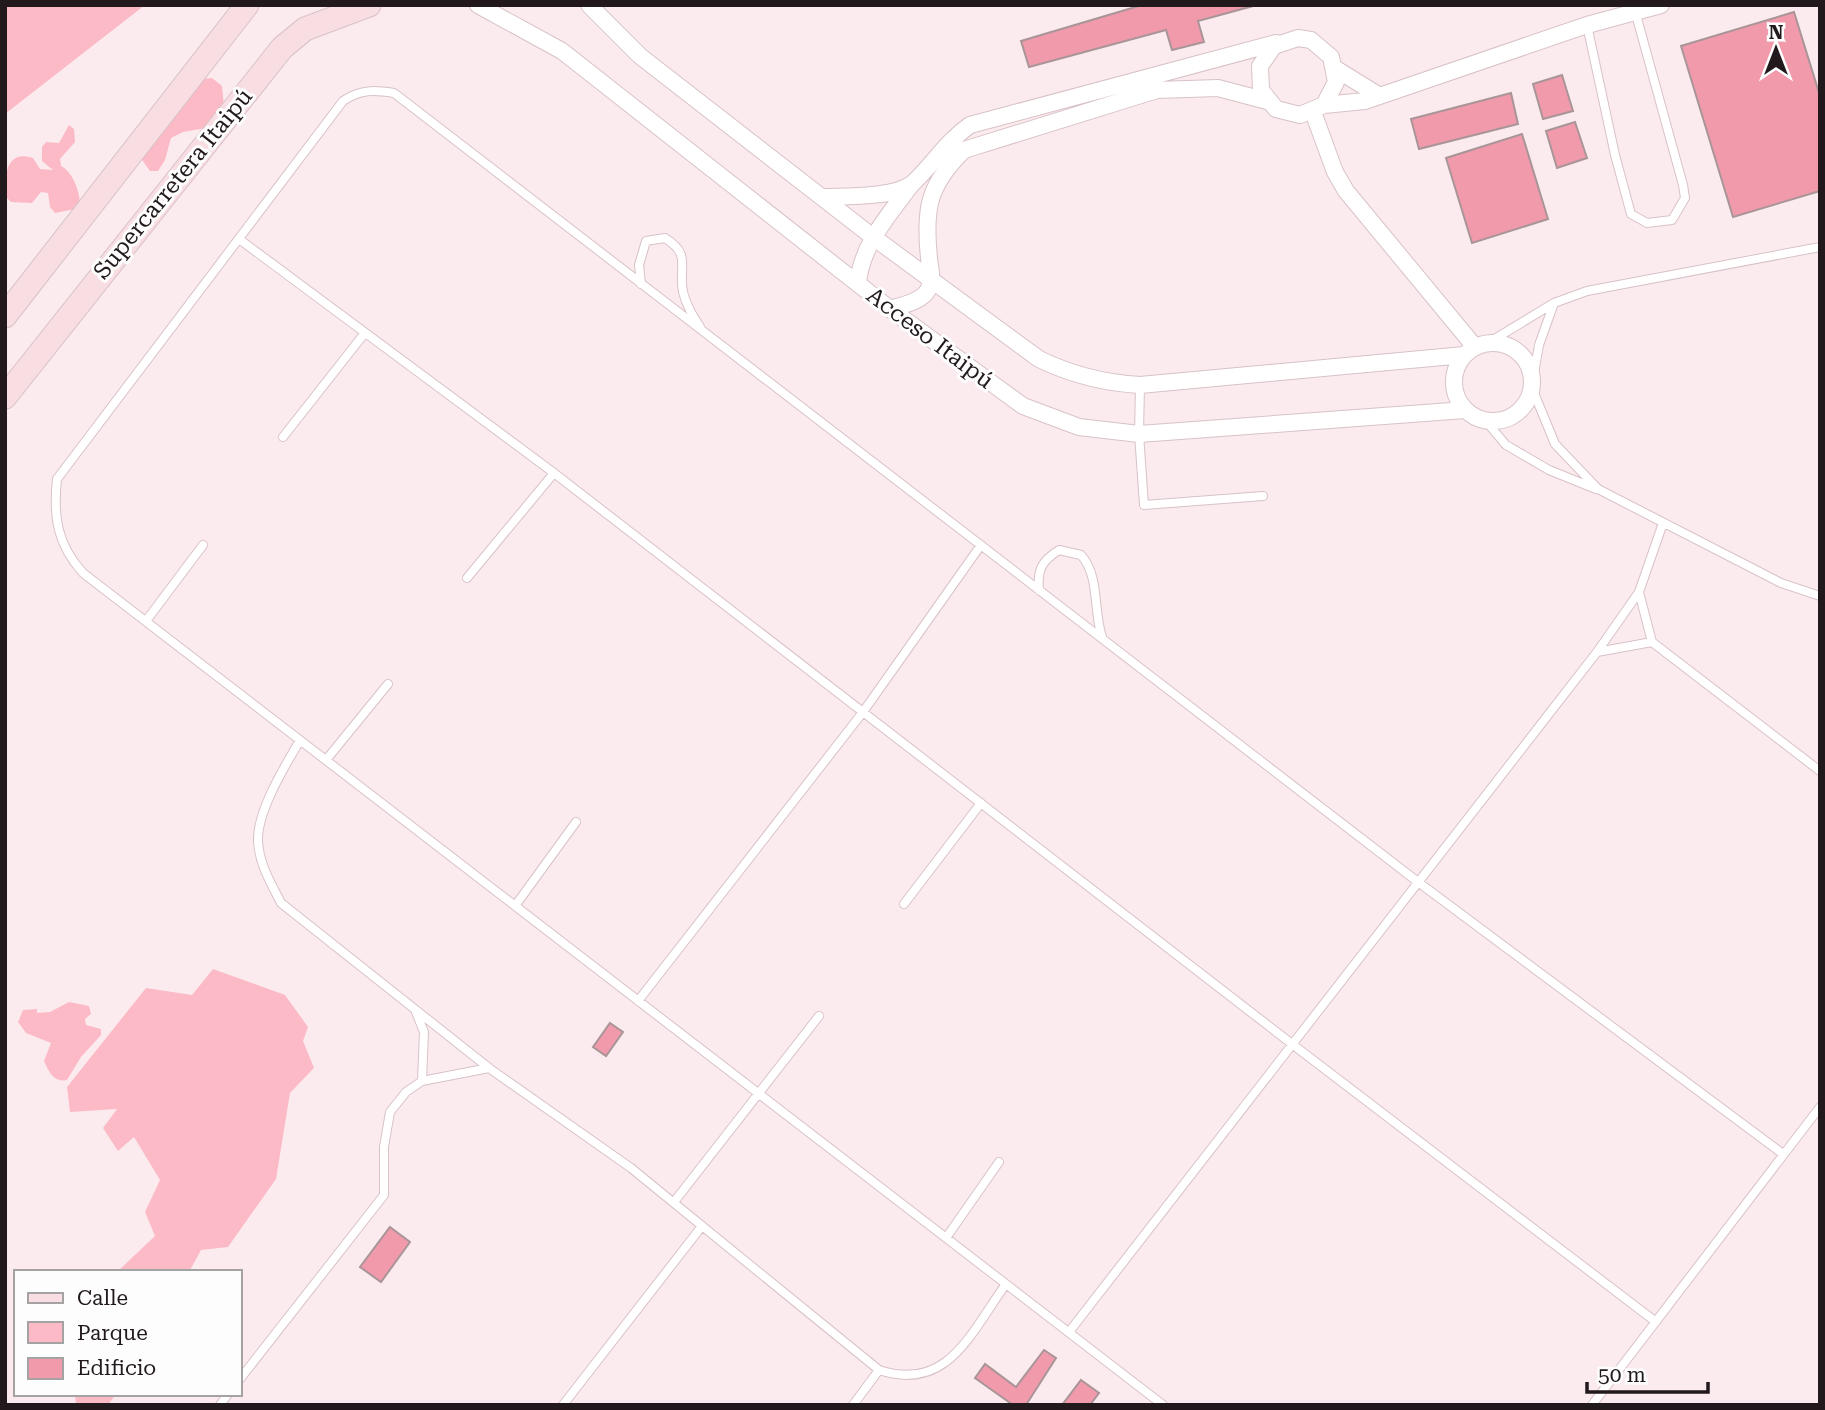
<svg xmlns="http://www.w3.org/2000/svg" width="1825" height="1410" viewBox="0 0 1825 1410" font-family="'Roboto Serif',serif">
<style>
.green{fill:#fbbac6}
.building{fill:#f09aac;stroke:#a99598;stroke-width:2}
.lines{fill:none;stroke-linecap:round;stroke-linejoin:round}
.lane-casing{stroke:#d8c2c6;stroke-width:10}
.street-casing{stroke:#d8c2c6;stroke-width:18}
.secondary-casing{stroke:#d8c2c6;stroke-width:25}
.lane{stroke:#fff;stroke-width:8}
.street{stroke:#fff;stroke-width:16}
.secondary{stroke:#f8dee3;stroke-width:23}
.labels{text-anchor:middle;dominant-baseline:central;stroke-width:6;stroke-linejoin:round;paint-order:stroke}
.street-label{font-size:23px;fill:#21191b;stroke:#fdfdfd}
</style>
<rect width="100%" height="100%" fill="#fcebee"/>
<path class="green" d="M5,5h140l-140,109z
M212,78l10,8 2,20 -18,22 -23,4 -12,6 -6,22 -7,11h-8l-12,-17 61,-75z
M69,125l5,4 1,13 -15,17 1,7c12,6 19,26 19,39l-5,4 -20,4 -5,-6 -2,-14 -7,-1 -9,11 -21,-1 -6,-6c0,-19 0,-47 28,-38l7,11 13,1 -11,-9v-14l4,-5 13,1z
M213,969l72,26 23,32 -5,14 11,27 -24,25 -14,86 -48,68 -27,3 -12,22h-72l38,-36 -10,-24 15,-32 -26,-43 -16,14 -15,-23 14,-19 -47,3 -3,-25 79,-99 46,7z
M69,1002l20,4 2,8 -6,5 1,6 15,4v6l-20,22 -14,23c-13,3 -18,-8 -23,-19l7,-18 -25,-10 -8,-11 5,-12 14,-1v4l13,-1z
M75,1394h41l-8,11h-32z"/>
<path class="building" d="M1142,5h115l-59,16 6,21 -32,8 -6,-20 -137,37 -8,-26z
M1794,12l26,84v95l-87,26 -52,-171z
M1562,75l11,36 -30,8 -10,-35z
M1511,93l7,31 -99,25 -8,-30z
M1575,122l12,36 -30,10 -11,-37z
M1522,134l26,85 -76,24 -26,-85z
M610,1023l13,9 -17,24 -13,-9z
M390,1227l20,15 -29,40 -21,-15z
M1044,1350l12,8 -30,47h-13l-38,-27 10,-14 31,23z
M1081,1380l18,13 -9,12h-28z"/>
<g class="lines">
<defs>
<path id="lane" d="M1587,25l28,130 16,59 16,9 25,-3 13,-22 -2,-13 -48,-174
M239,239l315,234 738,571 364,278
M641,284l-2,-19 7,-24 19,-3c27,17 13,28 18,54 3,13 10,24 17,35
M1488,343l66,-40 33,-12 233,-44
M1533,379l6,-34 15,-42
M1140,385l-1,49 5,71 119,-9
M1532,388l23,56 43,45 183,94 39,13
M1485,420l21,25 43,25 47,19
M283,437l81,-103
M467,578l87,-105
M1039,590c-2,-21 3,-29 20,-40l22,5c19,21 12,56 21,82
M1639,592l13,50 168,129
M146,621l57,-76
M1597,652l55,-10
M300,740c-15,26 -43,71 -42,101 1,23 13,42 23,62l208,165 142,100 248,202c69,23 92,-38 127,-86
M326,760l62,-76
M904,904l77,-101
M515,906l61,-84
M638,1001l225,-289 118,-167
M416,1012l8,20 -2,49
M674,1202l145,-186
M946,1238l53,-76
M1069,1332l528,-680 42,-60 24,-69
M240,1379l144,-184v-48l6,-35 16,-20 16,-11 67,-13
M220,1405l8,-11
M563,1405l139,-179
M853,1405l26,-35
M1163,1405l-1080,-832c-26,-29 -30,-56 -26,-94l286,-378c18,-12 31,-11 51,-8l1024,789 365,272
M1592,1405l228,-298"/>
<path id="street" d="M478,5l84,46 328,258 133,97 56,21 60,7 326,-24
M589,5l51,51 233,181 166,122c33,16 64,24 101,26l324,-30
M1336,69l42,26
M1324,105l12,-23 -5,-25 -20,-17 -13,-2 -24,8 -14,20 1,24 15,19 24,6 24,-10 41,-4 222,-76 74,-20
M1313,112l22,60 11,19 129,156
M822,197c23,-1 73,1 91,-14 20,-19 34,-42 57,-58l306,-82
M858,284c3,-39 31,-69 53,-99
M890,309c12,-4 31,-7 38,-19 6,-10 2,-22 1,-32 -5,-49 -1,-73 35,-108l193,-60 61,-2 49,13
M1454 382a39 39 0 1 1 78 0a39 39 0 1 1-78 0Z"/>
<path id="secondary" d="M5,316l242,-311
M5,397l277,-349 23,-19 64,-24"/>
</defs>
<use href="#lane" class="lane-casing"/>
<use href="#street" class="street-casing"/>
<use href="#secondary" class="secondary-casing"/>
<use href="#lane" class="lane"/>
<use href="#street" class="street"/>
<use href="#secondary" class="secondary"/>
</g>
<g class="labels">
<g class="street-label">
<text transform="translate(173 184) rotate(-51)">Supercarretera Itaipú</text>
<text transform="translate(930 338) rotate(37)">Acceso Itaipú</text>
</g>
</g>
<rect width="1825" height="1410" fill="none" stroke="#21191b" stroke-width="14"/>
<rect x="14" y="1270" width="228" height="126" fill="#fdfdfd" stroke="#a5a2a3" stroke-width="2"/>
<rect x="28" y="1293" width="35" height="10" fill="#f8dee3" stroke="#a5a2a3" stroke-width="2"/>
<text x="77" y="1305" font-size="21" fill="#21191b">Calle</text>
<rect x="28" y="1322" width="35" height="21" fill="#fbbac6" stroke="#a5a2a3" stroke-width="2"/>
<text x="77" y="1340" font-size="21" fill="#21191b">Parque</text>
<rect x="28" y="1358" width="35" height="21" fill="#f09aac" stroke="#a5a2a3" stroke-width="2"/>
<text x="77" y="1375" font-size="21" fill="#21191b">Edificio</text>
<g transform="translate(1776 49)" stroke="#fdfdfd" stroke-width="5" paint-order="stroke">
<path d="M0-5L12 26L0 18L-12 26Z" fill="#21191b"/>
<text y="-10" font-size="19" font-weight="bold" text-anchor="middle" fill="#21191b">N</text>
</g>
<path d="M1587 1382v10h121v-10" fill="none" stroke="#21191b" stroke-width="3.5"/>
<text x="1598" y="1382" font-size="21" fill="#21191b" stroke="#fdfdfd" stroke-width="5" paint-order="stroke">50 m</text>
</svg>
